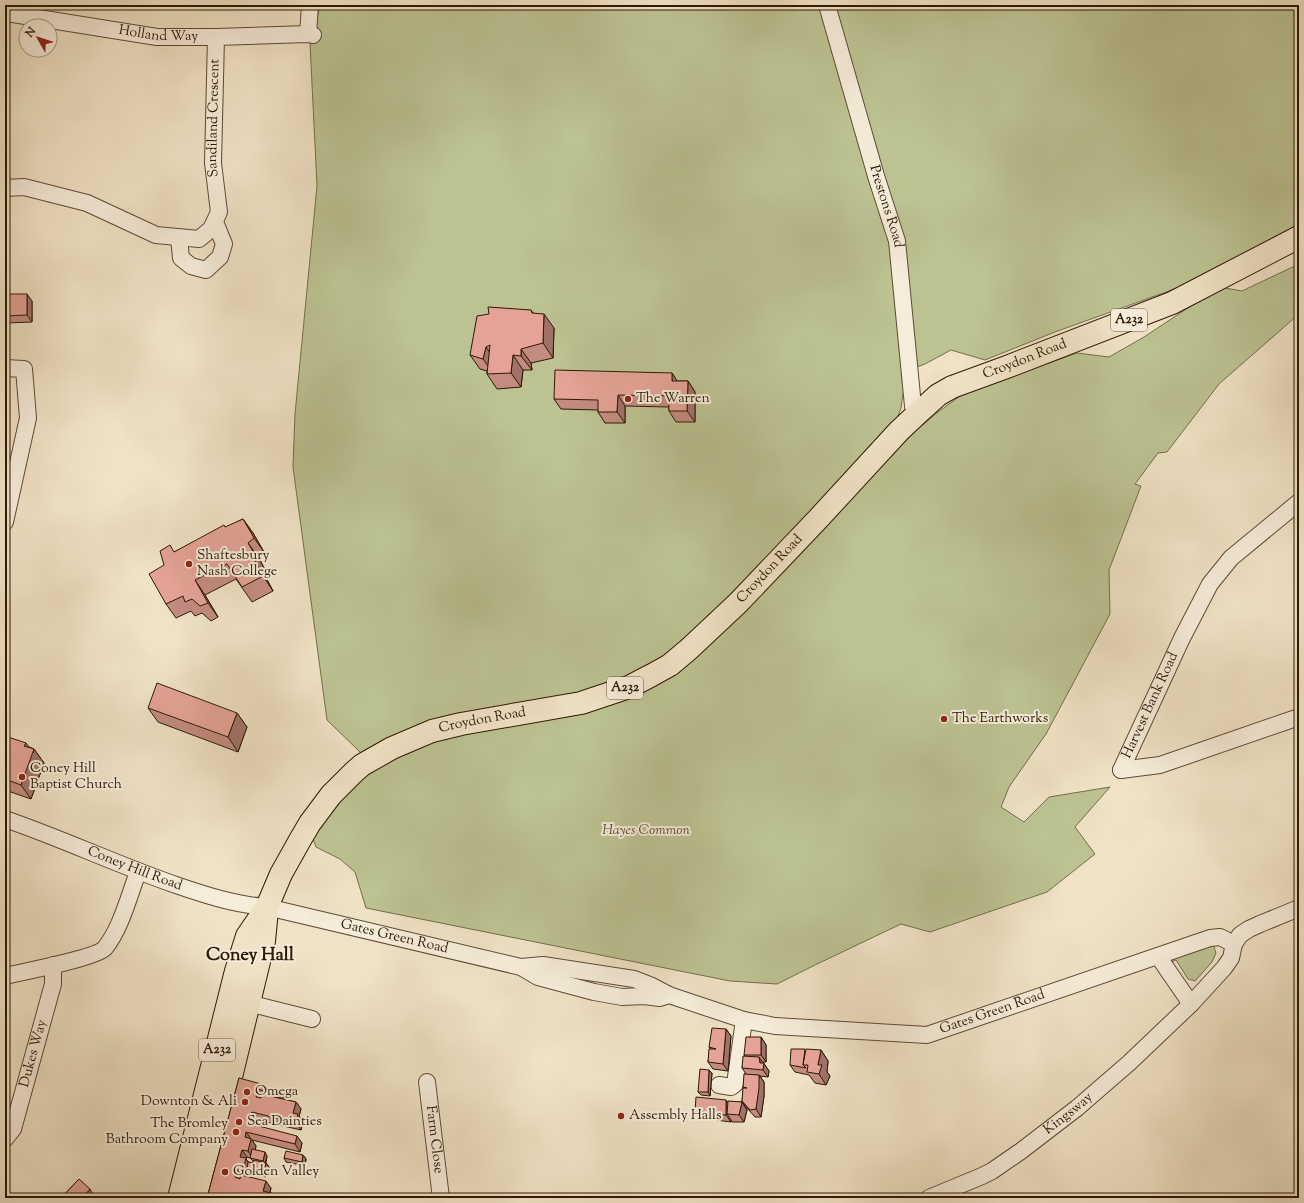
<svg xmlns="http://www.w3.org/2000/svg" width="1304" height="1203" viewBox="0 0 1304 1203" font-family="'Sorts Mill Goudy',serif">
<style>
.green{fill:#bcc292;stroke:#746e4b}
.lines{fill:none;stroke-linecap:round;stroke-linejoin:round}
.minor-casing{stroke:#5e4b34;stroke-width:18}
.highway-casing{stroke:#2d1904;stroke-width:24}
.minor{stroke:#f5ecd9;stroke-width:16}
.highway{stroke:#efe2c5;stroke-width:22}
.wall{fill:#c48c81;stroke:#2d1904;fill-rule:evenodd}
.shaded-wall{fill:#a07269;stroke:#2d1904}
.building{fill:#e4a396;stroke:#2d1904}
.poi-dot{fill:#8f2418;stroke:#f5ecd9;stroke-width:1.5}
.labels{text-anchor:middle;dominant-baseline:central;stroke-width:4;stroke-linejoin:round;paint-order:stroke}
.shield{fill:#f5ecd9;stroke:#695844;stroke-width:1}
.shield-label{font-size:13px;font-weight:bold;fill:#2d1904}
.street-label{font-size:14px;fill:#2d1904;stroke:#f5ecd9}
.poi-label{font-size:14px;fill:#2d1904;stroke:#f5ecd9;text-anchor:start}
.park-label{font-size:14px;font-style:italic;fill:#584c2f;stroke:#f5ecd9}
.district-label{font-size:18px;font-weight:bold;fill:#2d1904;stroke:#f5ecd9}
</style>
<rect width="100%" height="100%" fill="#efe2c5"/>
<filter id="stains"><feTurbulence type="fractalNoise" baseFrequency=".005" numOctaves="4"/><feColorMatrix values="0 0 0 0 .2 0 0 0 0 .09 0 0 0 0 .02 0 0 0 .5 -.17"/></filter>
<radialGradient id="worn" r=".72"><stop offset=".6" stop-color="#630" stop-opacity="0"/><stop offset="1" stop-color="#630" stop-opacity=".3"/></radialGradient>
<path class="green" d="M321,5h978v223l-108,55 -136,49 -70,28 -34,-10 -26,14 -24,9 3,14 -3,21 -6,16 -53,60 -177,177 -82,37 -221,56 -35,-34 -34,-253 2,-53 22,-228 -7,-143h6c-1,-13 0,-26 5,-38z
M1299,264v50l-80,70 -52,68 -9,1 -23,31 6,2 -32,84 1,44 -64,120 -37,53 -8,20 23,15 25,-25 61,-10 -35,40 20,27 -48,38 -117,40 -29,-8 -86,41 -38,19 -47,-3 -364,-73 -11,-36 -15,-13 -24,-12 -4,-11 56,-73 55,-25 164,-25 47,-21 203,-178 75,-80 26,-22 25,-18 114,-41 32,4 35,-20 56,-37 25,-12 17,3z
M1213,944l3,9 -4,9 -17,19 -7,-2 -12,-19 -4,2 -1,-4z"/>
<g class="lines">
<defs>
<g id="minor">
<path id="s1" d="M827,5l49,171 21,65 16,165 4,8"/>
<path id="s2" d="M5,14h8l144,23h59l92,-3 5,1"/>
<path d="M308,34l2,-29"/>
<path id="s3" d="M5,188l19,-1 63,16 69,32 43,4 12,-10 8,-17 -6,-49 3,-126"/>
<path d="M179,238l2,20 10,8 15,4 14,-13 4,-13 -9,-22"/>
<path d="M5,368l19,1 4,49 -23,104"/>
<path id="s4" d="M1121,770l61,-132 28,-54 21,-26 68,-56"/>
<path d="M1121,770l39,-5 139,-48"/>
<path id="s5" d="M5,819c58,20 113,46 171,66 29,10 60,20 91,22l254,60 22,-2 91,14 18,7 17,9 75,25 31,6 152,9 283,-97 10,-1 14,7"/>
<path d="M1158,956l33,48"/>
<path d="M521,967l17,10 56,15 28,5 22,-1 16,2 9,-3"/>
<path d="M5,976c17,-4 91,-18 100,-28 16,-20 24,-52 33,-76"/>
<path d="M240,1001l72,18"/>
<path id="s6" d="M427,1082l14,116"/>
<path d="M719,1085l12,2 4,-3 9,-64"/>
<path id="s7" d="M5,1139l8,-10 40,-145v-19"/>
<path id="s8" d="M929,1198l53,-22 10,-5 29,-20 56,-43 52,-45 62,-59 33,-36 7,-10 3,-14 6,-9 9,-6 11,-5 39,-16"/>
</g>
<g id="highway">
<path id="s9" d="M179,1198l57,-227 11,-35 20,-29 14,-33 19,-34 10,-17 21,-28 23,-23 8,-7 30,-17 40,-17 29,-7 120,-21 48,-16 23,-12 18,-10 19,-16 49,-46 80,-84 81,-88 18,-17 21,-19 14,-8 52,-19 168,-65 127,-66"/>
<path d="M200,1198l31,-121 33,-136 3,-31"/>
</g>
</defs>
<use href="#minor" class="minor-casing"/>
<use href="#highway" class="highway-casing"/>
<use href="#minor" class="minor"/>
<use href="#highway" class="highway"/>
</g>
<path class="wall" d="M32,301v21l-26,1 -1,-2v-5z
M531,310l2,3 21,15 -1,30 -22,5 1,7h-9l-2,17 -24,2 -10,-15v-3l-7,-2 -10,-14z
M672,373l5,8h11l7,11v30h-19l-7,-11v-4l-44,-1v17h-20l-7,-11v-2l-37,-1 -7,-10z
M243,519l10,14 11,19 -5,6 6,12 -2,2 10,19 -21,11 -16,-23 -31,16 13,22 -7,4 -9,-8 -7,3 -4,-5 -15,7 -10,-14 -2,-39 10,-13z
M148,708l89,5 10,14 -9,25 -80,-30z
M5,736l29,13 10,14 -13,36 -26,-9z
M726,1029l5,7 -3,35 -15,-2 -5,-7 2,-13 -1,-2z
M761,1037l5,8v17h-3l6,9 -1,6 -8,-1 4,6v14l-3,21h-6l-8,-9 -5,-7 2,-13 -1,-1 3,-13 -4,-6 3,-12 -1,-1z
M821,1050l7,11 -1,11 3,4 -4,9 -11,-2 -6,-8 -14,-3 -5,-7z
M709,1070l3,3 -2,23 -9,-1 -3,-3z
M239,1078l29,11 13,3 3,4 -1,3 13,3 5,7 -2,7 4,5 -2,9 -44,-10 4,6v1l41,16 -2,9 -48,-12 4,6 -1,4 12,6 -1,7 3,4 -3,10 -17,-5 -1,5 23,11 -1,5 12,3 2,2h-77zM247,1157l3,1 3,3v2l-5,-1 -2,-3z
M728,1102h14l5,8 -3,12h-12l-1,-2v2l-31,-4 -5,-7z
M303,1155l3,4 -1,7 -19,-4 -2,-4z
M79,1179l13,14 -4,5h-3l-1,-1 -2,1h-21z"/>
<path class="shaded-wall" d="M27,294l5,7v21l-5,-7z
M544,314l10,14 -1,30 -10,-15z
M486,347l10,14 -3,12 -10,-14z
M521,349l10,14 1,7 -11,-14z
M513,355l10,15 -2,17 -10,-14z
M672,373l7,11 -7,-3z
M688,381l7,11v30l-8,-11z
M618,395l7,11v17l-8,-11z
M243,519l10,14 11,19 -10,-14z
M248,543l11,15 6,12 -2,2 10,19 -10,-15 -10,-19z
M195,580l10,15 13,22 -10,-14z
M237,713l10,14 -9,25 -10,-15z
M26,743l7,10 1,-4 10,14 -13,36 -10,-14 3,-39z
M726,1029l5,7 -3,35 -5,-7z
M761,1037l5,8v17l-5,-7z
M821,1050l7,11 -1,11 3,4 -4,9 -7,-11 -1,-9z
M759,1057l10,14 -1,6 -5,-7 -3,-7z
M709,1070l3,3 -2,23 -2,-4z
M759,1075l5,7v14l-3,21 -5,-8z
M265,1085l5,7 -2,5 -4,-6z
M258,1089l5,8 -2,7 -5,-7z
M281,1092l3,4 -2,7 -3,-3z
M726,1100l5,7 -4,7 4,6v2l-5,-7z
M296,1102l5,7 -2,7 4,5 -2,9 -5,-7 -3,-10z
M742,1102l5,8 -3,12 -5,-7z
M252,1112l9,14 -1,7 -10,-16z
M246,1132l10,14 -3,13 -5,-8 -3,-14z
M297,1136l5,7 -2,9 -5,-8z
M242,1150l5,7 -1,2 5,7 -4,3 2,3 -1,7 -5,-8 -3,-14z
M265,1152l2,4 -2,8 -2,-3z
M303,1155l3,4 -1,7 -3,-4z
M266,1163l3,4 -3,10 -2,-4z
M237,1170l5,7 -2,7 -5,-7z
M266,1181l5,7 -3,10 -5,-7z
M90,1189l2,4 -4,5h-3l-1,-2z
M231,1194l3,4h-5z"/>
<path class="building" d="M5,294h22v21l-22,1z
M488,307l43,3 1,3 12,1 -1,29 -22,6v7l-8,-1 -2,18 -24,1 3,-29 -4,2 -3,12 -13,-4 7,-39 12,-2z
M555,370l117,3v8h16l-1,30h-18v-15l-51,-1 -1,17h-19v-12l-44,-1z
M243,519l11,19 -6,5 7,12 -2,2 10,19 -21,11 -15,-23 -32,16 13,23 -8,3 -8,-7 -7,3 -2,-6 -17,8 -17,-30 15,-9 -4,-14 10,-6 4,7 50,-27 1,2z
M157,683l80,30 -9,24 -80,-29z
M5,736l21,7 -2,3 10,3 -13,36 -16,-6z
M712,1028l14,1 -3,35 -15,-2 1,-13h7l-7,-2z
M746,1037h15v18h-17z
M791,1049h14l-2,16 3,3 -16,-3z
M806,1049l15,1 -3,15h4l-3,9 -12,-2 1,-7h-5z
M743,1056l16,1 1,6h4l-1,7 -21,-2z
M700,1069l9,1 -1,22h-10z
M744,1074l15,1v13l-3,21 -6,1 -8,-9 1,-13h4l-4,-1z
M239,1078l26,7 -1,6 -6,-2 -2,8 5,1 1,-4 34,8 -3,11 5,1 -2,9 -44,-11 -2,5 6,2 -1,6 42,11 -2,8 -49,-12 -1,5 6,2 -3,12 -6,-1 -2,7 6,1 -3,13 -6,-1 -2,7 5,2 1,-4 25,6 -3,10 19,5v2h-34l-17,-4 -2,4h-22z
M268,1089l13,3 -1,6 -14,-3z
M696,1097l30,3v15l-31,-4z
M728,1101l14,1 -3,13 -12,-1z
M252,1149l13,3 -2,9 -13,-3z
M286,1151l17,4 -1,7 -18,-4z
M254,1160l12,3 -2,10 -17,-4 1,-7 5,1z
M79,1179l11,10 -6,7 -3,-3 -5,5h-15z"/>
<g class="poi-dot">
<circle cx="628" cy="399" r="4"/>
<circle cx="189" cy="564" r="4"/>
<circle cx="944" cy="719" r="4"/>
<circle cx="22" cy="777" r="4"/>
<circle cx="247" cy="1092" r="4"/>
<circle cx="245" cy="1102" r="4"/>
<circle cx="621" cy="1116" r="4"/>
<circle cx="239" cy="1122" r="4"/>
<circle cx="236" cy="1132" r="4"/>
<circle cx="225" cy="1172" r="4"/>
</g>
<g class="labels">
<g class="shield">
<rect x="1111" y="309" width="36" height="22" rx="3"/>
<rect x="607" y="677" width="36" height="22" rx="3"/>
<rect x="199" y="1039" width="36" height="22" rx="3"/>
</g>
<g class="shield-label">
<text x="1129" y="320">A232</text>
<text x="625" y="688">A232</text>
<text x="217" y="1050">A232</text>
</g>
<g class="street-label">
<text stroke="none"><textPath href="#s2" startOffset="155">Holland Way</textPath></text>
<text stroke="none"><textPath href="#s3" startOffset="332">Sandiland Crescent</textPath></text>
<text stroke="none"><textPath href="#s1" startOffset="210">Prestons Road</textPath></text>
<text stroke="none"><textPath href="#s9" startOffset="1280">Croydon Road</textPath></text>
<text stroke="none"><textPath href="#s9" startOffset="944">Croydon Road</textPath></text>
<text stroke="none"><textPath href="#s4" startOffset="71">Harvest Bank Road</textPath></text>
<text stroke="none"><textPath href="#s9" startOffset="608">Croydon Road</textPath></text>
<text stroke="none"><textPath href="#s5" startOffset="139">Coney Hill Road</textPath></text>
<text stroke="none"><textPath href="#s5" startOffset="408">Gates Green Road</textPath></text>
<text stroke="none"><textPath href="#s5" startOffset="1023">Gates Green Road</textPath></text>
<text stroke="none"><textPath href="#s7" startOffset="91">Dukes Way</textPath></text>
<text stroke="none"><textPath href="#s8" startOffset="164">Kingsway</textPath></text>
<text stroke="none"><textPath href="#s6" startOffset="58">Farm Close</textPath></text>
</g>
<g class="poi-label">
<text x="636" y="399">The Warren</text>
<text x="197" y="556">Shaftesbury<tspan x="197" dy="16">Nash College</tspan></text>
<text x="952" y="719">The Earthworks</text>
<text x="30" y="769">Coney Hill<tspan x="30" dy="16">Baptist Church</tspan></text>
<text x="255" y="1092">Omega</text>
<text x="237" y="1102" text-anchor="end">Downton &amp; Ali</text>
<text x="629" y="1116">Assembly Halls</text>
<text x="247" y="1122">Sea Dainties</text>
<text x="228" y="1124" text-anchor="end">The Bromley<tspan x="228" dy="16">Bathroom Company</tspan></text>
<text x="233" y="1172">Golden Valley</text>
</g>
<g class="park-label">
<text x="646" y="831">Hayes Common</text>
</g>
<g class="district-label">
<text x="250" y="956">Coney Hall</text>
</g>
</g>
<rect width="1304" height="1203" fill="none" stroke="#efe2c5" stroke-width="20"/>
<rect x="6" y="6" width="1292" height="1191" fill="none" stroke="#2d1904" stroke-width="2"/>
<rect x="10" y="10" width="1284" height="1183" fill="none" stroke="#2d1904"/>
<g transform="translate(38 38) rotate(309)"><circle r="19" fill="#f5ecd9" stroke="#a59884"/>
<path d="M0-3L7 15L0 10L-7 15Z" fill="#8f2418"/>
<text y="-6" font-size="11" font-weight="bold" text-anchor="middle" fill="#2d1904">N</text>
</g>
<rect width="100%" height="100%" filter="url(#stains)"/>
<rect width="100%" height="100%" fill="url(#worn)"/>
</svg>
